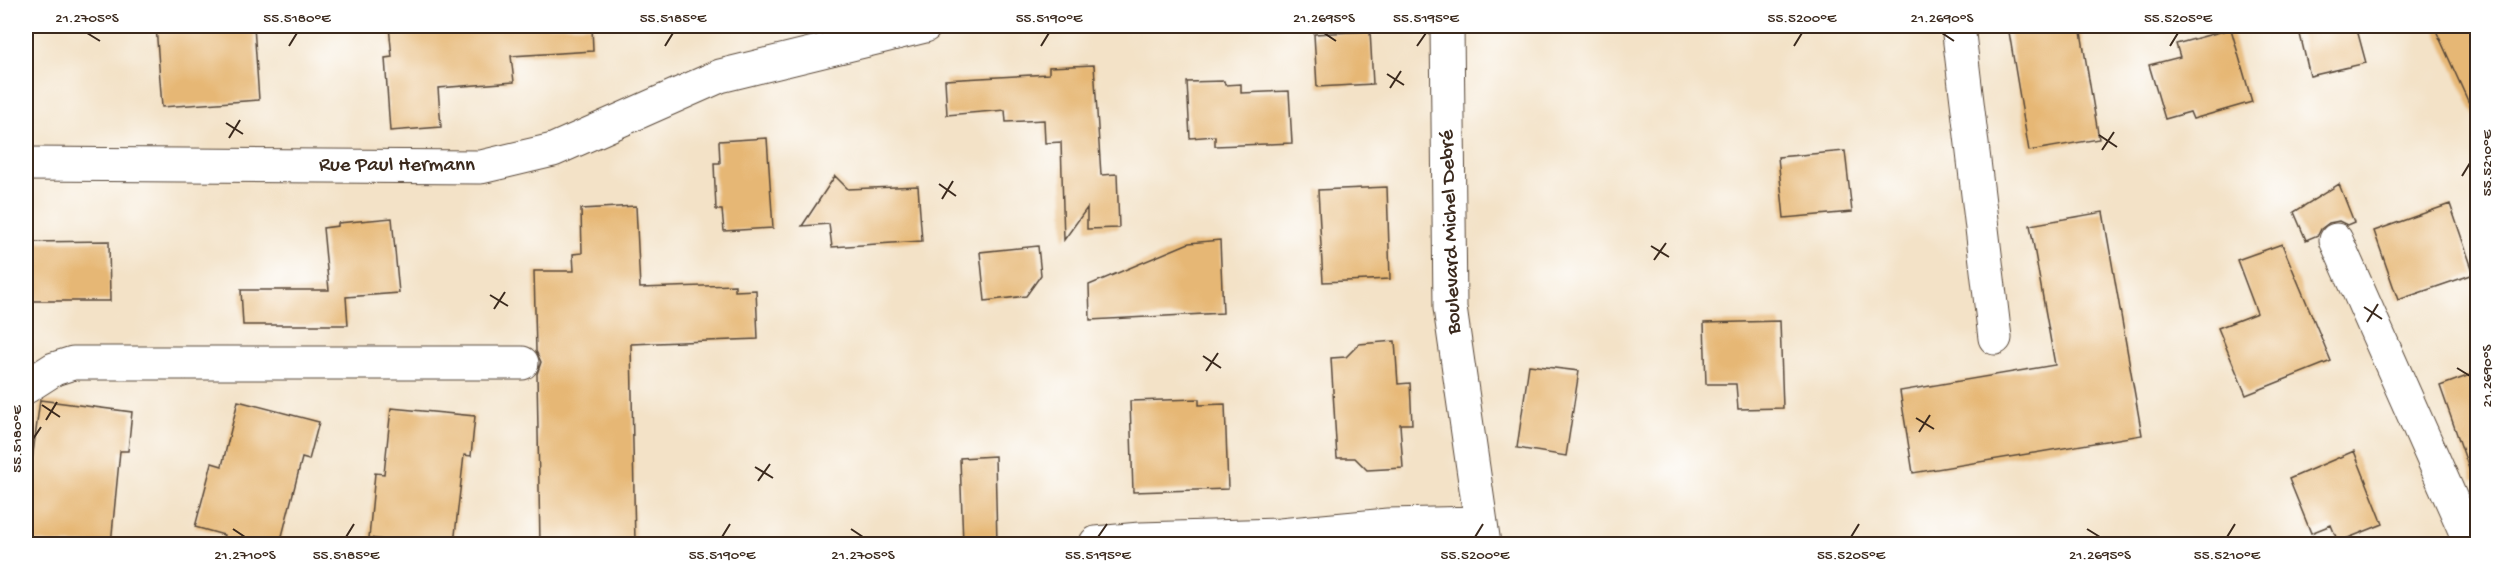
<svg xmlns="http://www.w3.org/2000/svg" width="2503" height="570" viewBox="0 0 2503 570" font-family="'Gochi Hand',sans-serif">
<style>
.building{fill:#e6b775}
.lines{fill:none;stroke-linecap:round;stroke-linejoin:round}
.minor-casing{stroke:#574637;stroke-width:35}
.minor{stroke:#fff;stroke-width:33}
.ticks{fill:none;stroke:#3b2a1e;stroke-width:2}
.labels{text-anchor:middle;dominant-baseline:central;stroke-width:4.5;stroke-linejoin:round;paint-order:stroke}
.street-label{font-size:21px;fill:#3b2a1e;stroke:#fff}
.neatline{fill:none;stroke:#3b2a1e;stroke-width:2}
.ticks-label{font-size:15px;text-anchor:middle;fill:#3b2a1e}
</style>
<rect width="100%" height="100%" fill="#fff"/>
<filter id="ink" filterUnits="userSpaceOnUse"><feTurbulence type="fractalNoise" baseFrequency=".0167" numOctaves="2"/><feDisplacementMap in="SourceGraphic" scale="12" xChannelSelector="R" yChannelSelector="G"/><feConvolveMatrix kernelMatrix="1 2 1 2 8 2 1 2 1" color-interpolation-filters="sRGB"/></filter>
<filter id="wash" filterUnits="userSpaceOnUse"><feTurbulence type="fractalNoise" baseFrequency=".008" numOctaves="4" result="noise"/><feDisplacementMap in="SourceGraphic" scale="24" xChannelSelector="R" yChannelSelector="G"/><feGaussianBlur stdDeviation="1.35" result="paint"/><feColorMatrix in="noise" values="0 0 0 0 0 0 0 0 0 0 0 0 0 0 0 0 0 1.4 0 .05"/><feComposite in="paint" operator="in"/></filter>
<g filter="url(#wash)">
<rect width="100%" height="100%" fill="#f3e2c7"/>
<g id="blocks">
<path class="building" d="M156,26h98l5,74 -97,7z
M389,26h203l1,25 -82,5 3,26 -76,6 3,39 -51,4 -5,-73 7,-1z
M2008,26h72l19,113 -70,12z
M2298,26h58l10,37 -56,13z
M2434,26h44v97z
M2231,29l21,73 -59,17 -3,-7 -25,7 -16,-54 31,-8 -4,-13z
M1370,31l3,53 -56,3 -3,-53z
M1094,65l7,110 16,-1 2,54 -32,1v-21l-23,32 -3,-98 -16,1 -1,-23 -38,2 -1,-12 -58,5 -2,-35 104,-6v-7z
M1224,81l1,4 16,-1v9l48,-2 3,52 -77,3v-10l-25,2 -3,-56z
M767,138l6,90 -49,3 -2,-21h-6l-2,-47h6l-1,-22z
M1845,151l7,61 -68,6 -6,-61z
M835,176l13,13 70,-3 4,55 -90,6 -3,-23 -27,2z
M2339,184l15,38 -7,3 -8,-4 -10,2 -8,6 -3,6 -12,5 -12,-28z
M1387,187l3,92 -67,3 -5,-92z
M2450,204l24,70 -76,26 -24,-69z
M636,206l4,82 95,-3v6l21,-1 2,49 -127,5 4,200h-95l-3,-170 4,-12 -5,-11 -2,-80h40l-1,-17 9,-1 -1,-44z
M2103,212l39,223 -229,38 -13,-82 155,-26 -25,-140z
M392,218l7,75 -53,4 2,28h-105l-2,-35h88l-6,-62 15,-2v-3z
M1220,240l3,73 -133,7 -1,-35 100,-42z
M109,241l1,60h-82v-59z
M2282,244l49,117 -85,34 -28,-67 39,-15 -20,-53z
M1038,246l3,29 -15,21 -41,5 -5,-49z
M1780,321l3,87 -45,1 -2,-25h-30l-2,-61z
M1395,341l3,43 12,-1 2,41h-12l3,44 -36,2 -12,-12h-18l-6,-100 15,-1 13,-13z
M1529,365l50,6 -13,85 -49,-8z
M2478,372v107l-5,1 -33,-94z
M1199,399v6l26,-1 3,85 -95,3 -3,-91z
M40,400l92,12 -4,39h-8l-9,93h-51l-34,-4v-34z
M238,401l81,21 -10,38 -7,-2 -22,86h-58l2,-9 -29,-8 17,-64 10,3z
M391,408l84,8 -4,40 -7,-1 -10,89h-56v-2l-29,-4 6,-65 9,1z
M2354,451l29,73 -45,18 -7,-17 -20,8 -22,-54z
M995,456l2,88h-34l-3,-86z"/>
</g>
</g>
<g filter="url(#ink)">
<use href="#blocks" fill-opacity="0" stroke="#574637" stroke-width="1.5"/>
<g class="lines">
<defs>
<path id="minor" d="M1447,26l3,282 34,236
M1958,26l37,312
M26,164l455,3 72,-17 167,-74 205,-50
M2336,240l135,304
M26,387l28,-18 19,-6h449
M1096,543l44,-4 140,-4 108,-10 92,-2"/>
</defs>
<use href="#minor" class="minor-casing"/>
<use href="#minor" class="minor"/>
</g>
</g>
<path class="ticks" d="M87,33l13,8M1324,33l12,8M1942,33l12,8M289,46l8,-13M665,46l8,-13M1041,46l8,-13M1417,46l9,-13M1794,46l8,-13M2170,46l8,-13M1387,74l17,11M1390,88l11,-17M226,123l17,11M2099,135l18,12M229,138l11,-18M2102,150l12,-18M2462,176l8,-13M939,184l17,12M942,199l11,-18M1651,246l18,11M1654,260l12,-17M490,295l18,11M2364,307l18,12M494,309l11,-17M2367,322l11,-18M1203,356l18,12M2457,368l13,8M1206,371l12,-18M42,405l18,12M1916,418l18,11M46,420l11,-18M1919,432l11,-17M33,439l8,-12M755,467l18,11M758,481l12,-17M233,529l12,8M851,529l12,8M2087,529l13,8M346,537l8,-13M722,537l8,-13M1098,537l9,-13M1475,537l8,-13M1851,537l8,-13M2227,537l8,-13"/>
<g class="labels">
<g class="street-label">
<text x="397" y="166">Rue Paul Hermann</text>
<text transform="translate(1452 232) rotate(-92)">Boulevard Michel Debré</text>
</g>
</g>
<rect width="2503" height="570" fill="none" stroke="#fff" stroke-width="66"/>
<rect x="33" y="33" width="2437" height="504" class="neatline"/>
<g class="ticks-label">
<text x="87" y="22">21.2705°S</text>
<text x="297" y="22">55.5180°E</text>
<text x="673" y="22">55.5185°E</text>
<text x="1049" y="22">55.5190°E</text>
<text x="1324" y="22">21.2695°S</text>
<text x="1426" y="22">55.5195°E</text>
<text x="1802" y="22">55.5200°E</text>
<text x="1942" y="22">21.2690°S</text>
<text x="2178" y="22">55.5205°E</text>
<text transform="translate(2486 163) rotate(-90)" y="5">55.5210°E</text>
<text transform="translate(2486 376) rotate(-90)" y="5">21.2690°S</text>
<text transform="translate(16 439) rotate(-90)" y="5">55.5180°E</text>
<text x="245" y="559">21.2710°S</text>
<text x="346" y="559">55.5185°E</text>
<text x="722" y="559">55.5190°E</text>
<text x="863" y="559">21.2705°S</text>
<text x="1098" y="559">55.5195°E</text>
<text x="1475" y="559">55.5200°E</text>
<text x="1851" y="559">55.5205°E</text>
<text x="2100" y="559">21.2695°S</text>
<text x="2227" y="559">55.5210°E</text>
</g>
</svg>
